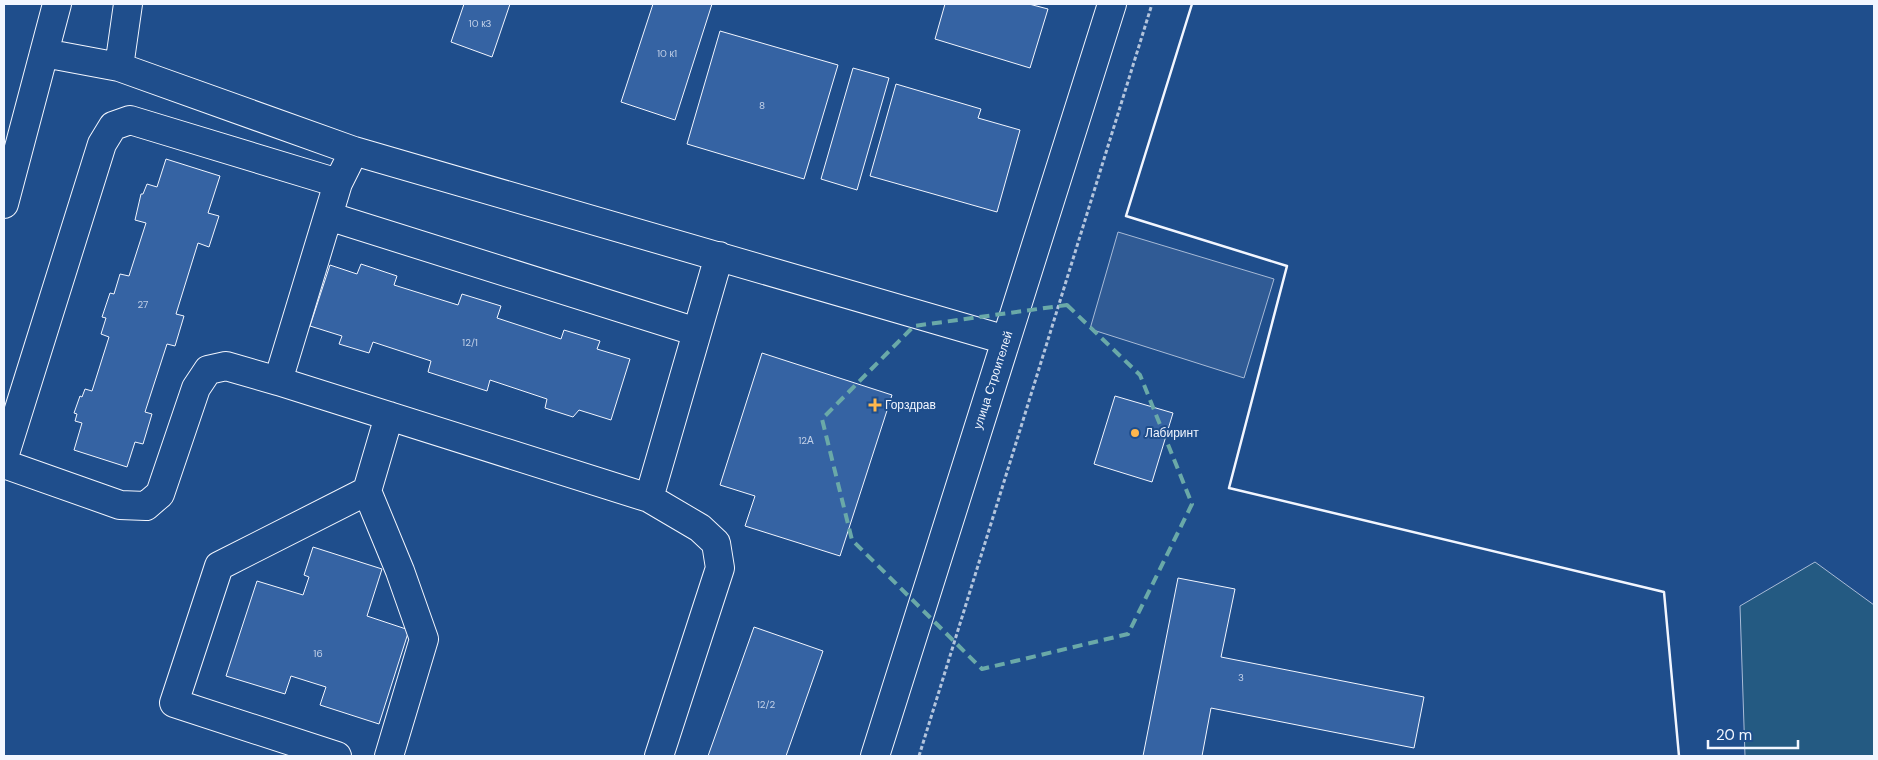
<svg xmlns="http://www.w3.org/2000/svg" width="1878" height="760" viewBox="0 0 1878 760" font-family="'DM Sans',sans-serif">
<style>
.green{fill:#245a82;stroke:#a8bbd7}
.parking{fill:#305b95;stroke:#a8bbd7}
.building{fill:#3563a3;stroke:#f2f6ff}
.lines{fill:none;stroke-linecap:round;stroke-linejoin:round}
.minor-casing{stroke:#f2f6ff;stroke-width:30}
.path{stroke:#b3c4dc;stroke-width:3;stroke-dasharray:4 2.5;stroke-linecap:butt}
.minor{stroke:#1f4e8c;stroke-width:28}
.wall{stroke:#f2f6ff;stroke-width:2.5}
.marked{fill:none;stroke:#6aa9a8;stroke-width:4;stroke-dasharray:10 6;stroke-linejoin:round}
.poi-dot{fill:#ffb74d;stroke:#1f4e8c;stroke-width:2}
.labels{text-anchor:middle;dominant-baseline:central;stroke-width:4;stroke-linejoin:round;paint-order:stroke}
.number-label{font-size:10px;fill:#c3d1e8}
.street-label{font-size:12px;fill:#f2f6ff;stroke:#1f4e8c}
.poi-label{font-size:12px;fill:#f2f6ff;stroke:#1f4e8c;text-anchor:start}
</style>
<rect width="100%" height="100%" fill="#1f4e8c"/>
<path class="green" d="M1815,562l59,43v151h-129l-5,-150z"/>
<path class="parking" d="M1118,232l156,47 -30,99 -154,-49z"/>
<path class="building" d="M464,4h46l-18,53 -41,-15z
M653,4h59l-37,116 -54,-18z
M945,4h84l19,5 -18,59 -95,-29z
M720,31l118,34 -34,114 -117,-35z
M853,68l36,10 -32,112 -36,-11z
M896,84l85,25 -3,9 42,12 -23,82 -127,-36z
M166,159l54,17 -12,37 11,3 -10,31 -11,-4 -22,71 8,2 -9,30 -8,-2 -22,68 7,2 -9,30 -8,-2 -8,25 -53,-17 8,-27 -7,-2 2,-7 -3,-1 6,-17 2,1 3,-8 7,2 17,-54 -8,-3 5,-16 -4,-1 8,-24 4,1 6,-20 9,2 17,-53 -11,-3 6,-26h2l4,-10 10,3z
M361,264l36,12 -3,9 64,20 4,-11 39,12 -4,12 64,21 3,-9 36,11 -3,8 33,10 -19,61 -32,-10 -6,7 -28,-9 2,-9 -57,-19 -3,11 -59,-19 3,-11 -58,-19 -4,11 -30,-9 3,-8 -32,-10 20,-61 27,9z
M762,353l130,42 -52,161 -95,-30 10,-30 -35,-11z
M1115,396l58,17 -21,69 -58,-18z
M313,547l69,22 -15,47 42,14 -30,94 -59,-19 6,-18 -35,-11 -6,18 -59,-18 31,-95 46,14 6,-18 -5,-2z
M1178,578l57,11 -14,68 203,40 -10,51 -203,-40 -9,48h-59z
M754,627l69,24 -37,105h-78z"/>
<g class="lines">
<defs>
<path id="minor" d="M44,53l75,14 235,84 652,189
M119,67l9,-63
M354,151l-16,32 -60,198 371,117 70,-242
M4,204l53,-200
M328,216l369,116
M4,457l98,-313 11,-18 17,-6 208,63
M4,464l116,41 26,1 14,-12 36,-106 12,-18 18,-4 52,15
M649,498l51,30 16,15 4,25 -61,188
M337,756l-163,-53 45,-137 148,-75
M389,756l35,-117 -24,-68 -33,-80 22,-75
M875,756l237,-752"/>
</defs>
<use href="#minor" class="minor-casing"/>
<path class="path" d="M919,756l233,-752"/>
<use href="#minor" class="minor"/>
<path class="wall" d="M1192,4l-66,212 161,50 -58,222 435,104 15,164"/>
</g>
<path class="marked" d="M1067,305l73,70 52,129 -64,130 -146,35 -130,-129 -30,-121 92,-93z"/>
<g class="poi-dot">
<path d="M872.5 397.5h5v5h5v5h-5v5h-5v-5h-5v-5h5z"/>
<circle cx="1135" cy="433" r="5"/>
</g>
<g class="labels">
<g class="number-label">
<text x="480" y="23">10 к3</text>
<text x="667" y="53">10 к1</text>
<text x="762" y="105">8</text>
<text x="143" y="304">27</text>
<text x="470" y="342">12/1</text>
<text x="806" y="440">12А</text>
<text x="318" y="653">16</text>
<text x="1241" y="677">3</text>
<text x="766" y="704">12/2</text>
</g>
<g class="street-label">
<text transform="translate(993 380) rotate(-72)">улица Строителей</text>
</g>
<g class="poi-label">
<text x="885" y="405">Горздрав</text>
<text x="1145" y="433">Лабиринт</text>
</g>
</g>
<rect width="1878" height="760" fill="none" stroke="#f2f6ff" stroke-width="10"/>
<path d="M1708 740v8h90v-8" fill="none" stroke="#f2f6ff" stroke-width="2.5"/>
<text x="1716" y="740" font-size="15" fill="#f2f6ff" stroke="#1f4e8c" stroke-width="4" paint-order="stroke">20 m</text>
</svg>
